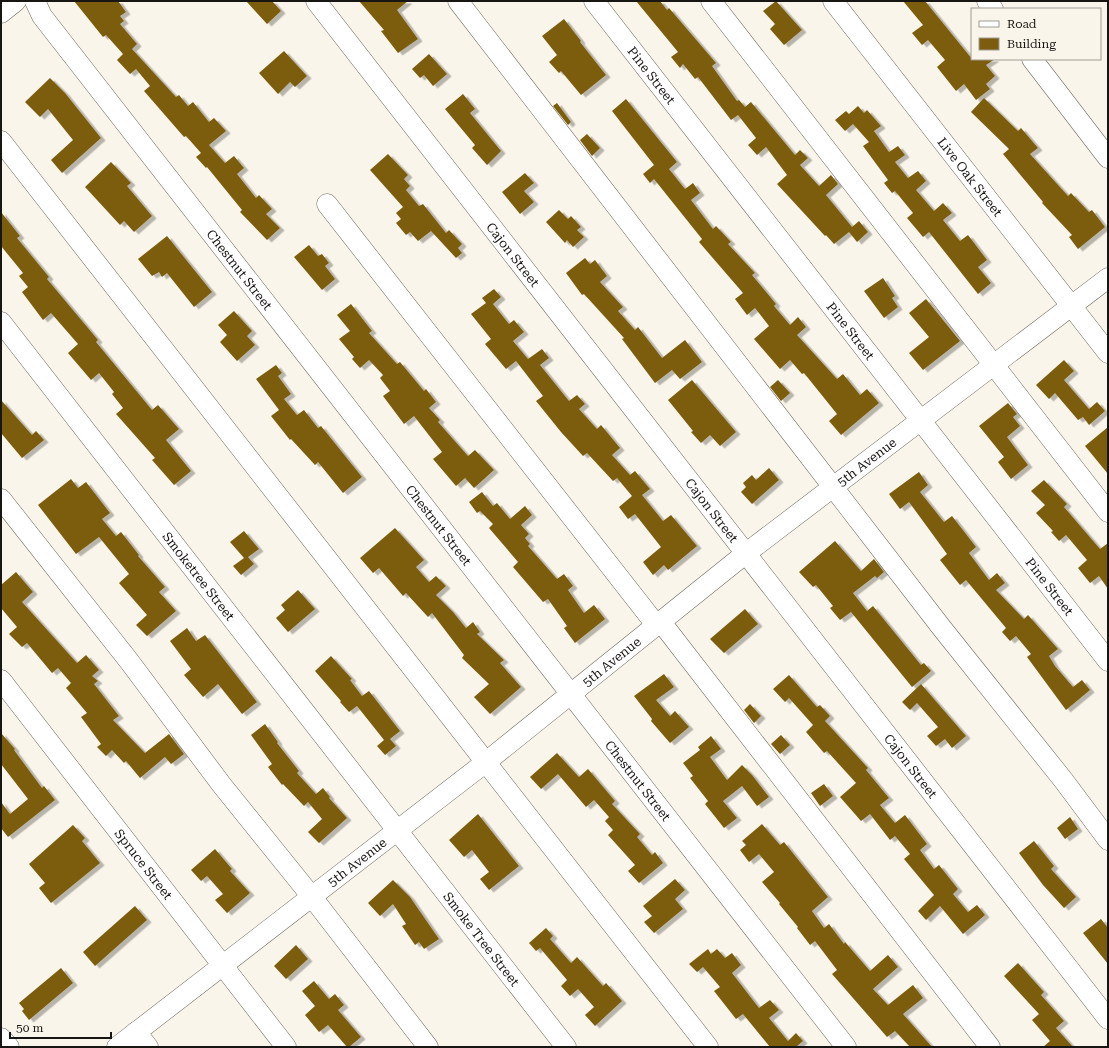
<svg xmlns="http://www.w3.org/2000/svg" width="1109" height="1048" viewBox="0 0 1109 1048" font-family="'Roboto Serif',serif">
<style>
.building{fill:#7c5d0f;filter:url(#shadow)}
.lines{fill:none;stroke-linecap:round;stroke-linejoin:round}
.minor-casing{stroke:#6f6a60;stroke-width:21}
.minor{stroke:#fff;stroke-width:20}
.labels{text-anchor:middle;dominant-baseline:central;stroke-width:4;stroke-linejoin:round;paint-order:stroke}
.street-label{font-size:13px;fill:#181613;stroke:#faf5ea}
</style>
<defs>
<filter id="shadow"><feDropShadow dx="4.5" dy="2.5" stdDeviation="0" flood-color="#0004"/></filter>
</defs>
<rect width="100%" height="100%" fill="#faf5ea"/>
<path class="building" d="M74,1h44l8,11 -6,4 4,5 -4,3 17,20 -5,5 44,48 3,-2 9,11 5,-4 16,20 5,-4 12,13 -17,14 16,18 9,-7 10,12 -7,6 19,24 3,-3 13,14 -6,5 14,14 -13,12 -27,-28 2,-2 -35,-43 -1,1 -10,-11 5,-4 -15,-17 -2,1 -40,-46 6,-5 -14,-17 -6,5 -13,-14 6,-6 -17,-19 -3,2z
M246,1h26l9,10 -14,13z
M359,1h49l-11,9 21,29 -20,14 -17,-22 3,-1z
M636,1h24l7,9 2,-2 47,55 -4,3 25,35 2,-1 6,7 6,-5 44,53 5,-5 8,8 -8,7 19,21 12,-11 7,9 -12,11 26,32 7,-6 9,11 -11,10 -8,-10 -15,12 -8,-9 -1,1 -48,-52 10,-9 -21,-28 -9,8 -9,-10 8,-7 -18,-23 -7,5 -33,-43 -3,2 -12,-15 -3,4 -9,-11 7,-5z
M776,1l26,29 -18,15 -14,-16 5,-5 -12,-13z
M903,1h22l47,58h23l-9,6 9,11 -9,8 4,5 -14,11 -12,-16 -8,7 -19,-24 8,-7 -17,-20 -6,5 -10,-12 11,-8z
M564,19l17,22 -1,1 26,33 -25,20 -20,-24 -2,2 -10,-11 8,-7 -15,-19z
M284,51l23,25 -12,11 -5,-5 -12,12 -19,-21z
M429,54l18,20 -14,12 -9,-11 -4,3 -8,-9z
M50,78l15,15 36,45 -39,35 -11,-13 22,-20 -25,-31 -8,8 -15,-15z
M463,94l12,15 -5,4 31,38 -14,14 -15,-17 3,-3 -30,-36z
M984,98l34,33 3,-3 17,20 -8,6 38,42 3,-3 18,19 3,-2 13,17 -27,22 -9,-12 3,-2 -30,-32 1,-1 -40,-48 6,-5 -38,-37z
M626,99l51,63 -8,7 16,20 8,-6 7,10 -9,7 22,29 3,-3 15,16 -3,2 27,29 -3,2 24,29 -2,2 16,19 8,-8 8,10 -9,8 40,44 6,-5 17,21 7,-6 12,14 -38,32 -12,-14 8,-7 -33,-41 -2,1 -12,-14 -10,9 -26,-30 15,-13 -14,-18 -8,7 -12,-16 8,-6 -44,-51 3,-3 -48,-60 -4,4 -7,-9 11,-9 -42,-54z
M557,103l14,19 -3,3 -15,-19z
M858,106l6,7 3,-3 14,16 -7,5 15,21 9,-6 7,9 -10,7 13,16 10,-7 8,10 -10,9 18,21 9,-8 9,10 -9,7 17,21 8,-6 19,25 -9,7 13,16 -13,11 -49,-62 -6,5 -16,-19 6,-5 -18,-22 -3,2 -8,-10 4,-3 -25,-34 6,-4 -16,-18 -8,7 -10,-11 11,-9 3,3z
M587,134l13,14 -8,8 -12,-16z
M388,154l20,21 -4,4 6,7 -4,4 13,16 4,-2 23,29 3,-3 13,14 -4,4 4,5 -6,5 -25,-27 -13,10 -8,-9 -4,3 -10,-12 5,-4 -5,-6 7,-6 -33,-37z
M111,162l20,21 -4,3 25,30 -18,16 -10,-11 -4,4 -35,-38z
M525,173l9,10 -10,8 10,11 -14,12 -18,-22z
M559,210l9,9 3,-3 10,11 -4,3 7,7 -11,10 -6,-7 -2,3 -19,-21z
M1,212l19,24 -3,2 32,39 -2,2 51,61 -2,2 56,68 6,-5 21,24 -13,11 25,31 -17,14 -22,-25 3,-2 -39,-44 7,-6 -11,-14 2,-2 -15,-19 -8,7 -23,-27 10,-9 -27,-31 -8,7 -21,-28 6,-5 -9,-11 4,-3 -22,-27z
M167,236l45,56 -18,15 -27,-34 -5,4 -3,-5 -7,4 -14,-17z
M309,245l9,11 4,-2 7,9 -4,3 10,13 -13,11 -28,-33z
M585,258l5,6 5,-4 12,16 -7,6 23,25 -5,4 17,19 3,-3 24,31 23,-18 17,22 -22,17 -8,-9 -17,13 -33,-44 2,-1 -40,-44 -2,1 -16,-22z
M883,278l12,18 -3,2 6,9 -14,11 -20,-27z
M494,289l7,8 -8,7 16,20 5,-4 10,12 -11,9 15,18 14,-10 7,9 -9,7 29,36 8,-6 8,9 -6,5 18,20 4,-4 19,23 -8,7 18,20 5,-4 15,18 -8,6 21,26 8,-6 26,31 -29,24 -4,-5 -11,10 -10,-13 18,-15 -26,-33 -7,5 -9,-12 13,-11 -15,-18 -4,3 -26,-28 -4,3 -22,-24 -25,-31 7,-5 -27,-35 -10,8 -21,-25 6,-5 -20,-25 15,-11 -4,-5z
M926,299l34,42 -37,29 -14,-17 20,-16 -20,-24z
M351,304l21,27 -3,2 28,31 3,-2 24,29 2,-2 10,13 -7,6 11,12 -2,2 30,34 7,-6 19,20 -20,18 -9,-10 -9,8 -23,-27 9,-7 -28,-36 -10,8 -21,-28 7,-5 -10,-13 3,-3 -14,-15 -9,8 -8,-9 2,-2 -15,-18 11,-8 -13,-16z
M234,311l18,20 -5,5 8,9 -18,16 -17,-19 7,-7 -9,-10z
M1064,360l10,11 -10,9 25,29 8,-7 8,9 -16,14 -6,-8 -5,3 -23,-27 -6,6 -13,-14z
M276,365l6,8 -4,3 13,18 -7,5 13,16 7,-5 14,18 3,-2 41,51 -19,16 -25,-31 -3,3 -24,-26 -1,1 -19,-24 8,-6 -23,-31z
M692,380l44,52 -16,14 -10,-11 -9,8 -10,-11 2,-1 -25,-31z
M778,380l12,13 -9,8 -11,-14z
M1,400l31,35 4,-4 8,9 -22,18 -21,-25z
M1008,403l9,11 -4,3 7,9 -13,11 21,28 -17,14 -13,-17 6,-5 -25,-31z
M1108,427v47l-23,-28z
M769,468l10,12 -27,24 -11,-12 5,-5 -3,-4 9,-8 4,5z
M919,472l9,13 -8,7 24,30 8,-6 24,31 -7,6 20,27 8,-7 8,10 -9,7 28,29 4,-4 30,34 -9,7 6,10 18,21 9,-7 8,10 -24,20 -39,-53 4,-3 -15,-18 -6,5 -8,-9 4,-4 -40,-48 -6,5 -20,-25 7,-6 -38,-52 -9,7 -11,-15z
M71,479l7,9 8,-6 24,31 -8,6 14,17 5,-4 18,23 -1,1 27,31 -6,5 17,19 -29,25 -11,-11 11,-10 -28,-32 10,-9 -30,-37 -23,17 -38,-49z
M1044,480l23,24 -3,3 36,42 8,-6v46l-9,-13 -9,7 -12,-15 9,-8 -21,-25 -7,6 -8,-9 2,-1 -17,-18 9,-8 -14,-14z
M482,492l11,14 4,-3 13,16 15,-13 7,9 -11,10 8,9 -4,4 5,6 -2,2 29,33 7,-5 9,12 -5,4 16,23 10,-8 11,14 -30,24 -11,-15 3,-2 -19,-27 -5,3 -30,-35 5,-5 -29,-34 4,-4 -13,-13 -3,2 -8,-11z
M395,528l29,32 -8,7 13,15 7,-6 10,10 -10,9 17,17 13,16 7,-6 7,10 -3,2 27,26 -4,3 21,24 -31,27 -16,-17 15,-13 -27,-26 2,-3 -32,-42 -4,4 -22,-24 -3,3 -24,-28 -6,5 -13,-15z
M244,531l15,18 -11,8 6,7 -13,11 -8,-9 11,-8 -14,-16z
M835,541l26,30 13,-12 10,13 -7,6 -2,-2 -22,17 14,18 6,-5 48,59 3,-2 7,8 -19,16 -61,-75 -11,8 -10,-12 3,-2 -17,-21 -3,2 -14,-15z
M16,572l17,20 -11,10 55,61 9,-8 13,15 -7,6 6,5 -4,3 25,32 -6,4 32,33 24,-19 15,20 -13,10 -6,-7 -25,21 -14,-17 -2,2 -12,-13 -6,6 -9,-9 4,-3 -20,-27 6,-4 -21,-25 5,-5 -13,-15 -6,5 -25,-30 -5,4 -13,-13 8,-7 -16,-19v-23z
M298,590l17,19 -27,23 -12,-14 9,-8 -4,-5z
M745,609l13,15 -34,29 -14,-14z
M187,628l9,13 9,-6 52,67 -15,12 -24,-30 -15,13 -19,-22 7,-6 -21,-28z
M331,656l21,23 -2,1 12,16 7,-5 31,40 -10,8 6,7 -11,9 -8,-9 7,-6 -27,-34 -8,6 -9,-10 1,-1 -26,-30z
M664,674l10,13 -18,13 14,16 5,-5 14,16 -19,16 -19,-22 1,-2 -18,-23z
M789,675l28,32 3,-2 10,11 -5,5 43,47 -2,2 23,28 -9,7 15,18 10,-8 22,29 -7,6 14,19 5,-4 19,24 -5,5 15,18 9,-7 8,10 -22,19 -23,-28 -14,14 -8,-9 16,-16 -30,-36 6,-5 -15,-18 -5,4 -20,-26 -9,7 -21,-24 16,-14 -29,-32 -3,2 -18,-21 7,-7 -24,-27 -4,4 -12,-13z
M921,684l45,52 -14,12 -7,-9 -9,7 -9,-10 11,-9 -21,-24 -7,7 -8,-8z
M750,704l11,12 -7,7 -10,-13z
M265,724l13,18 -1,1 22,28 -2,2 19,21 7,-6 7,9 -1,1 18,20 -28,25 -11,-11 14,-13 -14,-17 -4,4 -21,-22 -1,1 -14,-18 4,-3 -21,-29z
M1,733l14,16 -1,1 28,38 2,-2 11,14 -47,37 -7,-9v-26l9,12 18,-15 -27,-35z
M781,735l9,10 -10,9 -9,-10z
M711,736l10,13 -11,8 17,23 15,-15 10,10 17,22 -12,9 -15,-20 -19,15 14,17 -13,10 -19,-24 3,-3 -18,-23 3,-2 -10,-13 17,-13 -2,-3z
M557,753l22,24 9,-8 27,32 -3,3 28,30 -3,3 15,18 3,-3 8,11 -24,20 -11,-12 7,-6 -27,-30 5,-5 -8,-9 4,-4 -15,-17 -8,7 -28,-33 -17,15 -11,-12z
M824,784l9,12 -13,10 -9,-13z
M478,814l41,52 -30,24 -9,-11 9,-7 -17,-22 -8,7 -15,-17z
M1070,817l8,12 -13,10 -8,-11z
M762,824l18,21 4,-3 44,55 -16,14 12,17 5,-4 15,20 1,-2 25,29 18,-16 10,12 -25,22 15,16 25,-20 10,13 -20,16 29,33h-22l-15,-16 -8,6 -55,-63 5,-4 -22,-29 -5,4 -13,-17 1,-1 -19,-23 1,-1 -18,-21 12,-10 -15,-18 -10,8 -9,-12 6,-5 -4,-4z
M73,825l12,13 -3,3 18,22 -49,40 -12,-15 6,-5 -16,-19z
M1034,841l20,25 -3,3 25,28 -12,11 -21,-23 -24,-32z
M215,849l17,20 -2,2 20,22 -23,20 -12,-13 8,-6 -16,-18 -6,5 -10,-11z
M675,879l10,11 -10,9 8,10 -29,24 -10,-11 8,-6 -9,-10z
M393,880l17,17 29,42 -15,10 -5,-7 -4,3 -13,-19 4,-2 -13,-20 -13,12 -12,-13z
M135,906l12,14 -52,46 -12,-14z
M1101,919l7,9v36l-25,-31z
M546,928l7,8 -3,3 21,24 6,-6 26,29 3,-3 16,18 -27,25 -10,-11 9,-8 -16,-18 -8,7 -9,-10 6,-6 -27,-32 -4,3 -7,-8z
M296,945l12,14 -22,20 -12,-13z
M708,949l3,5 6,-5 8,9 7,-5 9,12 -9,8 27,35 11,-8 9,10 -10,8 19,23 8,-8 7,8 -7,6h-26l-27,-33 -7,5 -22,-28 6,-4 -17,-20 -6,5 -8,-8z
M1018,963l26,29 -3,3 23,26 -8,7 17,19h-30l7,-6 -18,-21 7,-6 -35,-38z
M61,968l12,15 -44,37 -7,-9 2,-2 -5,-6z
M314,981l15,18 6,-5 9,11 -6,5 23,27 -12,10h-2l-19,-22 -9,7 -14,-17 10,-9 -13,-15z"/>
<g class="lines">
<defs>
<g id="minor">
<path id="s1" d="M35,1l7,15 804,1031"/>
<path id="s2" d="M316,1l792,1018"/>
<path d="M458,1l483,626 123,154 44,59"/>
<path id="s3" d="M594,1l514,660"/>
<path d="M711,1l397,511"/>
<path id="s4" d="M833,1l275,352"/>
<path d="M987,1l6,8"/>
<path d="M1,13l15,-12"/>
<path d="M1032,59l76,99"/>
<path d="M1,141l707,906"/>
<path d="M327,204l330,422"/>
<path id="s5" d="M1,322l565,725"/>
<path d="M1,499l128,162 92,123 91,113 116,150"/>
<path d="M661,622l329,425"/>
<path id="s6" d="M1,680l285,367"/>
<path d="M136,1032l12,15"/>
<path d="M1,1038l8,9"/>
<path id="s7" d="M117,1047l369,-285 259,-208 363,-276"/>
</g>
</defs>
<use href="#minor" class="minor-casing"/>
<use href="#minor" class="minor"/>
</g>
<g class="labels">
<g class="street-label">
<text stroke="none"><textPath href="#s3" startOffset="94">Pine Street</textPath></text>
<text stroke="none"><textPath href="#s4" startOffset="223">Live Oak Street</textPath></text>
<text stroke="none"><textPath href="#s2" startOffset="321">Cajon Street</textPath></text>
<text stroke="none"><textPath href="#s1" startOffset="338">Chestnut Street</textPath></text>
<text stroke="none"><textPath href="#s3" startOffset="418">Pine Street</textPath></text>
<text stroke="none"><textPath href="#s7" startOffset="951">5th Avenue</textPath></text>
<text stroke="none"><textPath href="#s2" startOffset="645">Cajon Street</textPath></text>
<text stroke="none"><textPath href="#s1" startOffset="662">Chestnut Street</textPath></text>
<text stroke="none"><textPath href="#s5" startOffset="322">Smoketree Street</textPath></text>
<text stroke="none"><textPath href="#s3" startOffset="742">Pine Street</textPath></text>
<text stroke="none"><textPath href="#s7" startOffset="627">5th Avenue</textPath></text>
<text stroke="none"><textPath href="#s2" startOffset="969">Cajon Street</textPath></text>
<text stroke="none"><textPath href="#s1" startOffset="986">Chestnut Street</textPath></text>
<text stroke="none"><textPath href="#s7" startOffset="303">5th Avenue</textPath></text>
<text stroke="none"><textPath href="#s6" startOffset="233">Spruce Street</textPath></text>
<text stroke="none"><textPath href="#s5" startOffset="782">Smoke Tree Street</textPath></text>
</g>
</g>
<rect width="1109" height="1048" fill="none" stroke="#181613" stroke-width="4"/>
<rect x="971" y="8" width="130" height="52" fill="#faf5ea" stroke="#a09c94"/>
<rect x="979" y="21" width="20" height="6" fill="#ffffff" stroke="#a09c94"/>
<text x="1007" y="28" font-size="12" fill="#181613">Road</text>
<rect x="979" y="38" width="20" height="12" fill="#7c5d0f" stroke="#a09c94"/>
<text x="1007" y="48" font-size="12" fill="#181613">Building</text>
<path d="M10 1032v6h101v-6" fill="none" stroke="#181613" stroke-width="2"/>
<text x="16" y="1032" font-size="12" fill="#181613" stroke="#faf5ea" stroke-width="3" paint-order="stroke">50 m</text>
</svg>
